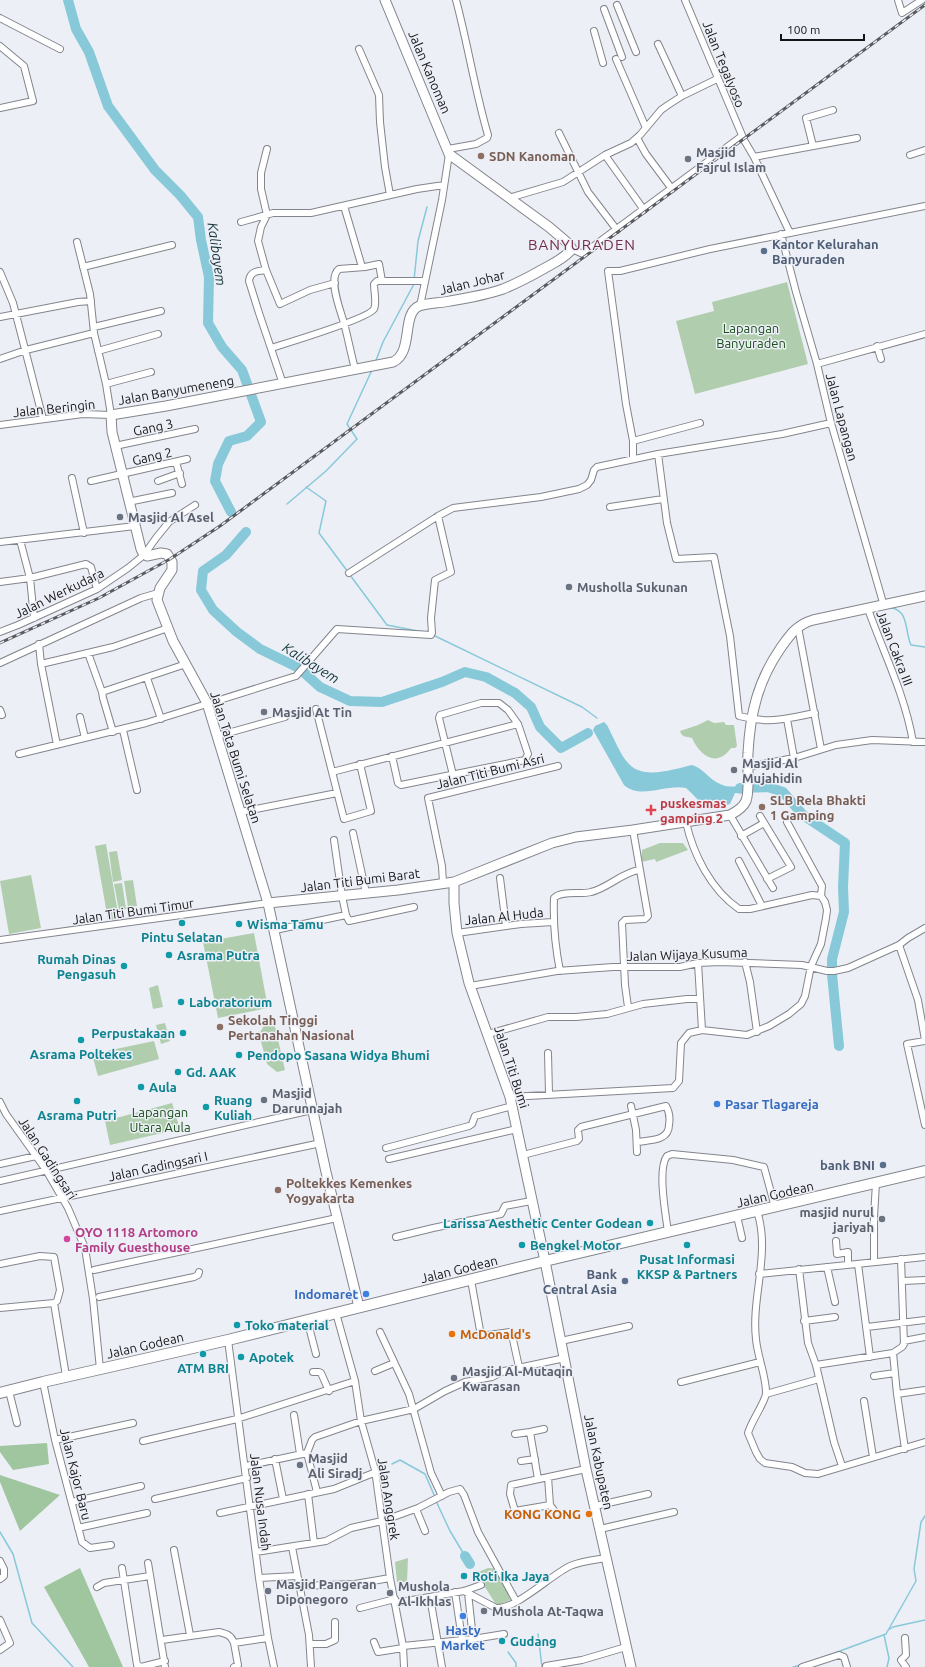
<svg xmlns="http://www.w3.org/2000/svg" width="925" height="1667" viewBox="0 0 925 1667" font-family="Ubuntu,sans-serif">
<style>
.green{fill:#b0ceae}
.forest{fill:#9fc69e}
.water{fill:#87c9d8}
.lines{fill:none;stroke-linecap:round;stroke-linejoin:round}
.stream{stroke:#87c9d8;stroke-width:1.5}
.river{stroke:#87c9d8;stroke-width:10}
.street-casing{stroke:#83858c;stroke-width:8}
.secondary-casing{stroke:#83858c;stroke-width:11}
.primary-casing{stroke:#83858c;stroke-width:12}
.street{stroke:#fff;stroke-width:6}
.secondary{stroke:#fff;stroke-width:9}
.primary{stroke:#fff;stroke-width:10}
.rail-casing{stroke:#5a5b5f;stroke-width:3}
.rail{stroke:#edeff7;stroke-width:1.5;stroke-dasharray:4.5;stroke-linecap:butt}
.education-dot{fill:#8d6e63;stroke:#edeff7;stroke-width:1.5}
.worship-dot{fill:#6b7280;stroke:#edeff7;stroke-width:1.5}
.service-dot{fill:#5c6f8a;stroke:#edeff7;stroke-width:1.5}
.health-dot{fill:#e0444e;stroke:#edeff7;stroke-width:1.5}
.culture-dot{fill:#0f9aa8;stroke:#edeff7;stroke-width:1.5}
.shop-dot{fill:#3f7fe0;stroke:#edeff7;stroke-width:1.5}
.hotel-dot{fill:#d1479c;stroke:#edeff7;stroke-width:1.5}
.food-dot{fill:#e8710a;stroke:#edeff7;stroke-width:1.5}
.labels{text-anchor:middle;dominant-baseline:central;stroke-width:3;stroke-linejoin:round;paint-order:stroke}
.street-label{font-size:13px;fill:#151518;stroke:#edeff7}
.worship-label{font-size:13px;font-weight:bold;fill:#5b616d;stroke:#edeff7;text-anchor:start}
.education-label{font-size:13px;font-weight:bold;fill:#785e54;stroke:#edeff7;text-anchor:start}
.service-label{font-size:13px;font-weight:bold;fill:#4e5e75;stroke:#edeff7;text-anchor:end}
.park-label{font-size:13px;fill:#194f1b;stroke:#edeff7}
.health-label{font-size:13px;font-weight:bold;fill:#be3a42;stroke:#edeff7;text-anchor:start}
.culture-label{font-size:13px;font-weight:bold;fill:#0d838f;stroke:#edeff7;text-anchor:start}
.shop-label{font-size:13px;font-weight:bold;fill:#366cbe;stroke:#edeff7;text-anchor:start}
.hotel-label{font-size:13px;font-weight:bold;fill:#b23c85;stroke:#edeff7;text-anchor:start}
.food-label{font-size:13px;font-weight:bold;fill:#c56008;stroke:#edeff7;text-anchor:start}
.water-label{font-size:14px;font-style:italic;fill:#13343b;stroke:#edeff7}
.quarter-label{font-size:15px;letter-spacing:1px;fill:#722e49;stroke:#edeff7}
</style>
<rect width="100%" height="100%" fill="#edeff7"/>
<path class="green" d="M787,282l21,82 -113,30 -19,-73 38,-10 -2,-9z
M708,720l6,3 10,-1 2,3h8l3,21 -2,2h-4c-14,20 -31,8 -39,-10 -6,-2 -10,0 -12,-7l18,-6z
M660,843h23l5,7 -32,12 -1,-3 -14,3 1,-12z
M106,844l13,75 -10,1h-1l-13,-74z
M117,851l5,29 -9,2 -4,-30z
M31,875l10,53 -32,6 -9,-53z
M133,880l4,26 -9,1 -4,-26z
M122,883l4,26 -7,1 -5,-26z
M254,933l14,75 -50,10 -15,-76z
M158,985l5,22 -10,2 -4,-21z
M274,1022l11,48 -8,2 -10,-8 -8,-30 6,-10z
M165,1023l5,18 -9,3 -5,-19z
M154,1041l5,18 -61,17 -6,-22z
M172,1103l8,26 -70,16 -5,-24z
M408,1558l-1,24h-10l-2,-20z
M488,1568l11,1 13,30 -15,7 -21,-33z"/>
<path class="forest" d="M47,1443l2,21 -36,6 -13,-18v-6z
M0,1475l60,20 -40,36 -20,-49z
M80,1568l43,99h-34l-45,-80z"/>
<path class="water" d="M604,722l3,3c6,11 13,30 22,39 15,16 45,5 63,1 11,3 16,13 26,18 10,6 21,2 31,4l-5,7 -9,-1 -5,11c-28,8 -25,1 -44,-16 -21,-4 -45,12 -62,-3l-31,-55 2,-4z"/>
<g class="lines">
<path class="stream" d="M414,280l4,-39 9,-34
M375,363l8,-21 31,-58
M306,487l20,14 -7,32 29,39
M287,504l39,-33 31,-32 -10,-15 25,-54
M350,575l37,50 41,8
M892,608c17,3 13,25 19,37l14,2
M433,635l149,72 15,11
M392,1464l8,-4 25,14 10,23
M436,1501l14,30 15,25
M0,1532l13,22 19,69 41,44
M890,1629l3,-2 32,-7
M538,1634l4,33
M884,1635l5,23 -2,9
M508,1652l8,11v4
M821,1658l65,-24 30,-53 -2,-12 7,-47 4,-6
M793,1667l8,-2"/>
<path class="river" d="M68,0l8,29 13,23 19,54 47,64 25,25 18,22 3,23 8,37 -1,46 14,24 20,23 19,52 -14,14 -18,5 -11,23 -3,17 16,31
M246,532l-20,23 -23,16 -2,19 12,20 24,22 23,17 39,19 21,19 30,14 32,1 60,-20 23,-10 21,5 29,16 16,14 9,20 21,21 27,-15
M740,788l28,-1 15,5 20,23 42,28 -2,44 1,25 -12,47v10
M832,974l7,72
M465,1556l5,8"/>
<defs>
<path id="street" d="M685,0l59,140 10,17 36,76
M898,0l4,13 20,-13
M617,5l19,47
M604,9l18,48
M0,18l60,31
M594,31l9,32
M658,44l24,52
M0,46l24,20 9,35 -33,7
M359,49l20,46 1,27 5,45 5,28
M616,59l30,69
M559,133l29,59 29,38
M637,138l9,16 26,35
M813,146l-7,-28 27,-8
M267,149l-6,24v16l6,26 -6,12 -3,14 8,29 14,34 30,-14 25,-7
M448,149l28,-5 11,-6 1,-3c-13,-44 -20,-90 -32,-135
M605,155l39,55
M910,155l15,-5
M754,157l103,-19
M509,198l54,-16 42,-27 26,-12 9,-8 21,-25 7,-5 14,-9 35,-17
M344,206l18,61
M241,222l32,-9h38l106,-24 27,-4
M781,234l15,58 21,72 14,59 53,183
M572,249l11,5 159,-118
M83,267l89,-22
M266,270c-8,1 -16,1 -17,11l10,32 24,71
M0,272l13,31 30,116
M382,281h43
M420,306l22,-106 7,-46
M0,317l78,-15 13,-1
M94,327l67,-16
M877,346l4,13
M271,348c16,-5 97,-29 103,-39 3,-6 0,-17 0,-25l3,-3h5l-3,-17 -14,3 -26,2c-12,9 2,43 5,54 4,15 7,31 11,46
M98,351l60,-17
M0,359l26,-9 68,-17
M817,364l108,-30
M106,384l45,-12
M0,425l83,-11 28,1 -5,-31 -12,-51 -4,-39 -13,-52
M633,441l67,-18
M115,446l80,-17
M658,454l9,69 9,36 38,-2 16,79 9,80c31,8 46,3 76,-3
M633,459v-18l-7,-37 -18,-133h12l90,-22 215,-43
M176,462l6,22
M72,478l12,55
M91,481l96,-22
M158,481l22,-8
M128,502l44,-9
M610,507l53,-8
M20,540l10,38 4,40
M0,542l135,-16
M349,573l89,-57 15,-8 88,-11 38,-8 8,-4 4,-5 3,-10 3,-3 61,-13 124,-20 49,-11
M0,582l30,-4 56,-14 5,3 6,22
M868,609c16,45 37,86 45,133
M798,627l23,122
M0,632l18,-7 79,-36 31,-21 16,-13 12,-17 13,-16 26,-17
M39,644l2,20 16,81
M88,653l14,39 1,6 10,34
M0,663l141,-65 17,-5
M41,664l72,-17 55,-19
M147,678l14,41
M102,692l84,-28
M316,709l28,110 27,-8 -11,-47
M0,710l2,5
M80,717l5,21
M787,719l7,39
M123,730l14,60
M217,736l68,-19
M19,754l127,-31 150,-47 41,-47 94,6 1,-2 -1,-15 4,-38 16,-8 -13,-56
M392,756l6,27 3,2 124,-25 3,-6 -10,-30 -10,-14 -9,-7h-18l-41,12 -1,3 14,57
M747,767l47,-9 42,-13 36,-5 53,2
M332,772l186,-48
M241,812l96,-19
M730,815l43,73
M760,816l31,51 -24,12
M686,822c7,32 25,68 53,87h11l62,-14 9,1
M353,833l13,60
M741,836l23,-13
M334,840l8,56 4,19 3,6 65,-14
M739,861l23,45
M500,878l6,48
M443,883l-1,-17 -14,-68 130,-32
M275,930l71,-15
M457,933l64,-9 32,-2
M0,940l268,-37
M899,945l19,55 7,40
M745,962l5,20 7,50
M698,963l4,67
M560,971c-5,-25 -7,-48 -6,-73 8,-8 26,-3 37,-6 17,-4 32,-20 48,-22
M470,986l87,-15 56,-4h67l18,-4 22,-1 82,3 25,6h7l14,-3 51,-23 9,-7 17,-10
M628,1007l-3,-22 -3,-62 3,-3 20,-1 3,-3 -15,-86
M488,1034l60,-17h28l31,-3 36,-10 44,-5h13
M925,1041l-18,3 18,81
M548,1053l1,41
M510,1097l163,-9 6,-7 2,-38 8,-10 13,-3 45,5 22,-9 20,-12 12,-10 4,-8 6,-30 10,-22 5,-26 1,-8 -2,-8 -4,-6 1,-10 -35,-64
M0,1102l6,12 40,56 22,38 17,40 8,51 7,70
M631,1106l5,24 1,22
M386,1148l83,-22 3,-2 3,-8 37,-10
M523,1155l54,-14 2,-2 -1,-9 3,-3 85,-21c3,5 4,13 3,19 0,16 -19,15 -32,17
M389,1159l128,-30
M0,1164l36,-8
M0,1181l312,-71
M0,1211l321,-68
M757,1211c14,42 -6,86 -1,128 1,16 11,40 10,55 -2,10 -14,26 -18,39l8,19 4,7 5,4 27,4 13,6 13,1 107,-32
M737,1216l5,22
M668,1232c-2,-16 -11,-63 -1,-76l5,-2 61,6 31,7 11,40
M396,1237l37,-9 68,-14 4,-8 26,-5
M836,1241l1,13 11,-2v13
M901,1259l3,85 -2,3 -9,6 4,41 8,55
M874,1261v-44l2,-34
M0,1264l40,-8 14,1 6,33 -3,11 -3,2
M858,1264l12,93
M827,1267l8,35
M799,1269l9,74 8,22 18,77 8,24
M94,1270l243,-52
M759,1274l166,-17
M471,1280l10,56 29,-4 2,3 7,32
M903,1281l22,-1
M99,1297l95,-20 4,-2 1,-3
M0,1308l54,-5 12,73
M336,1313l19,68 6,40 14,49 15,108 13,68 1,21
M307,1319l9,35
M804,1321l31,-4
M867,1327l58,-7
M380,1332l29,62 22,79 11,23
M228,1340l31,238 9,60 6,29
M561,1341l68,-15
M904,1341l21,-4
M816,1365l77,-12
M375,1371l19,-8
M313,1372h6l2,1 8,18
M874,1376l21,-3
M43,1382l12,58 27,102 8,6 21,-3
M681,1382l79,-20
M9,1391l8,32
M766,1394l53,-15
M897,1394l28,-4
M864,1401l9,56
M294,1415l6,39
M515,1434l15,-2
M55,1440l78,-17
M143,1441l94,-22 118,-38
M307,1453l10,39
M275,1459l8,40
M521,1461l14,-2
M246,1466l61,-13 5,-13 3,-3 46,-16 53,-12 31,-18 20,-9 27,-5 12,-6 61,-13
M538,1479l-8,-47 14,-3
M308,1494l6,49
M155,1499l92,-21
M72,1502l69,-16
M550,1505l6,8
M595,1506l53,-12
M416,1509l9,22
M515,1511l-5,-17 1,-9 75,-16
M220,1513l114,-24 42,-17
M510,1516l5,-5 35,-6 -2,-28
M78,1528l69,-15
M600,1529l74,-17
M292,1547l17,88 2,32
M174,1550l16,85
M256,1552l70,-11 25,-13 31,-7 36,-13 31,-16 11,-3 4,6 14,37 38,69
M0,1561l4,8v7l-4,3
M148,1563l17,104
M122,1568l15,97 4,2 24,-6
M259,1578l38,-2
M300,1586l55,-2 35,-6
M97,1587l7,-4 46,-7
M464,1591l32,17c19,2 55,-33 74,-42 11,-5 24,-6 36,-8
M455,1592l7,47
M468,1593l5,46
M430,1597l12,70
M395,1603l69,-12 17,-6
M360,1608l35,-9
M0,1620l10,23 -10,7
M905,1638l1,17 -5,5 5,7
M162,1640l57,-8c8,2 12,3 15,11
M374,1642l4,10 25,-4
M310,1644h16l9,-4v-18
M403,1646l70,-7 31,-5
M546,1666l36,-6 44,-13
M234,1667l4,-2 -4,-22 34,-5
M802,1667l37,-12 5,2 3,10"/>
<path id="secondary" d="M454,882v21l3,30 12,50 41,114 35,164 41,208 45,198
M268,903l130,-13 56,-8 98,-39 24,-6 57,-7 97,-15c6,-3 13,-7 16,-14 4,-9 1,-36 2,-48 2,-39 10,-72 32,-104 10,-14 16,-24 33,-29l112,-24
M359,1307l-33,-135 -58,-269 -61,-200 -34,-62 -16,-41 3,-12 12,-18v-8l-5,-8 -6,-1 -14,3 -4,-3 -2,-4 -29,-117 -1,-17 55,-9 227,-44c21,-10 8,-48 26,-56 8,-3 22,-3 31,-5 18,-3 36,-6 53,-12 15,-6 28,-13 42,-21 9,-5 20,-10 27,-19l-3,-5 -20,-17 -100,-73 -64,-154"/>
<path id="primary" d="M0,1393l43,-11 185,-42 317,-79 380,-90"/>
</defs>
<use href="#street" class="street-casing"/>
<use href="#secondary" class="secondary-casing"/>
<use href="#primary" class="primary-casing"/>
<use href="#street" class="street"/>
<use href="#secondary" class="secondary"/>
<use href="#primary" class="primary"/>
<defs>
<path id="rail" d="M0,643l99,-45 71,-39 50,-33 705,-521"/>
</defs>
<use href="#rail" class="rail-casing"/>
<use href="#rail" class="rail"/>
</g>
<g class="education-dot">
<circle cx="481" cy="156" r="4"/>
<circle cx="762" cy="807" r="4"/>
<circle cx="220" cy="1027" r="4"/>
<circle cx="278" cy="1190" r="4"/>
</g>
<g class="worship-dot">
<circle cx="688" cy="159" r="4"/>
<circle cx="120" cy="517" r="4"/>
<circle cx="569" cy="587" r="4"/>
<circle cx="264" cy="712" r="4"/>
<circle cx="734" cy="770" r="4"/>
<circle cx="264" cy="1100" r="4"/>
<circle cx="882" cy="1219" r="4"/>
<circle cx="454" cy="1378" r="4"/>
<circle cx="300" cy="1465" r="4"/>
<circle cx="268" cy="1591" r="4"/>
<circle cx="390" cy="1593" r="4"/>
<circle cx="484" cy="1611" r="4"/>
</g>
<g class="service-dot">
<circle cx="764" cy="251" r="4"/>
<circle cx="883" cy="1165" r="4"/>
<circle cx="625" cy="1281" r="4"/>
</g>
<path class="health-dot" d="M649 804h4v4h4v4h-4v4h-4v-4h-4v-4h4z"/>
<g class="culture-dot">
<circle cx="182" cy="923" r="4"/>
<circle cx="239" cy="924" r="4"/>
<circle cx="169" cy="955" r="4"/>
<circle cx="124" cy="966" r="4"/>
<circle cx="181" cy="1002" r="4"/>
<circle cx="183" cy="1033" r="4"/>
<circle cx="81" cy="1040" r="4"/>
<circle cx="239" cy="1055" r="4"/>
<circle cx="178" cy="1072" r="4"/>
<circle cx="141" cy="1087" r="4"/>
<circle cx="77" cy="1101" r="4"/>
<circle cx="206" cy="1107" r="4"/>
<circle cx="650" cy="1223" r="4"/>
<circle cx="522" cy="1245" r="4"/>
<circle cx="687" cy="1245" r="4"/>
<circle cx="237" cy="1325" r="4"/>
<circle cx="203" cy="1354" r="4"/>
<circle cx="241" cy="1357" r="4"/>
<circle cx="464" cy="1576" r="4"/>
<circle cx="502" cy="1641" r="4"/>
</g>
<g class="shop-dot">
<circle cx="717" cy="1104" r="4"/>
<circle cx="366" cy="1294" r="4"/>
<circle cx="463" cy="1616" r="4"/>
</g>
<circle class="hotel-dot" cx="67" cy="1239" r="4"/>
<g class="food-dot">
<circle cx="452" cy="1334" r="4"/>
<circle cx="589" cy="1514" r="4"/>
</g>
<g class="labels">
<g class="street-label">
<text transform="translate(724 64) rotate(68)">Jalan Tegalyoso</text>
<text transform="translate(430 72) rotate(67)">Jalan Kanoman</text>
<text transform="translate(472 282) rotate(-14)">Jalan Johar</text>
<text transform="translate(176 390) rotate(-10)">Jalan Banyumeneng</text>
<text transform="translate(54 408) rotate(-6)">Jalan Beringin</text>
<text transform="translate(842 417) rotate(75)">Jalan Lapangan</text>
<text transform="translate(153 427) rotate(-12)">Gang 3</text>
<text transform="translate(152 456) rotate(-13)">Gang 2</text>
<text transform="translate(59 593) rotate(-26)">Jalan Werkudara</text>
<text transform="translate(895 648) rotate(69)">Jalan Cakra III</text>
<text transform="translate(236 757) rotate(72)">Jalan Tata Bumi Selatan</text>
<text transform="translate(490 771) rotate(-14)">Jalan Titi Bumi Asri</text>
<text transform="translate(360 880) rotate(-7)">Jalan Titi Bumi Barat</text>
<text transform="translate(133 911) rotate(-8)">Jalan Titi Bumi Timur</text>
<text transform="translate(504 916) rotate(-6)">Jalan Al Huda</text>
<text transform="translate(687 954) rotate(-2)">Jalan Wijaya Kusuma</text>
<text transform="translate(512 1067) rotate(72)">Jalan Titi Bumi</text>
<text transform="translate(48 1158) rotate(57)">Jalan Gadingsari</text>
<text transform="translate(158 1166) rotate(-12)">Jalan Gadingsari I</text>
<text transform="translate(775 1194) rotate(-13)">Jalan Godean</text>
<text transform="translate(459 1269) rotate(-14)">Jalan Godean</text>
<text transform="translate(145 1345) rotate(-13)">Jalan Godean</text>
<text transform="translate(599 1462) rotate(78)">Jalan Kabupaten</text>
<text transform="translate(76 1474) rotate(76)">Jalan Kajor Baru</text>
<text transform="translate(389 1499) rotate(81)">Jalan Anggrek</text>
<text transform="translate(261 1502) rotate(83)">Jalan Nusa Indah</text>
</g>
<g class="worship-label">
<text x="696" y="152">Masjid<tspan x="696" dy="15">Fajrul Islam</tspan></text>
<text x="128" y="517">Masjid Al Asel</text>
<text x="577" y="587">Musholla Sukunan</text>
<text x="272" y="712">Masjid At Tin</text>
<text x="742" y="763">Masjid Al<tspan x="742" dy="15">Mujahidin</tspan></text>
<text x="272" y="1093">Masjid<tspan x="272" dy="15">Darunnajah</tspan></text>
<text x="874" y="1212" text-anchor="end">masjid nurul<tspan x="874" dy="15">jariyah</tspan></text>
<text x="462" y="1371">Masjid Al-Mutaqin<tspan x="462" dy="15">Kwarasan</tspan></text>
<text x="308" y="1458">Masjid<tspan x="308" dy="15">Ali Siradj</tspan></text>
<text x="276" y="1584">Masjid Pangeran<tspan x="276" dy="15">Diponegoro</tspan></text>
<text x="398" y="1586">Mushola<tspan x="398" dy="15">Al-Ikhlas</tspan></text>
<text x="492" y="1611">Mushola At-Taqwa</text>
</g>
<g class="education-label">
<text x="489" y="156">SDN Kanoman</text>
<text x="770" y="800">SLB Rela Bhakti<tspan x="770" dy="15">1 Gamping</tspan></text>
<text x="228" y="1020">Sekolah Tinggi<tspan x="228" dy="15">Pertanahan Nasional</tspan></text>
<text x="286" y="1183">Poltekkes Kemenkes<tspan x="286" dy="15">Yogyakarta</tspan></text>
</g>
<g class="service-label">
<text x="772" y="244" text-anchor="start">Kantor Kelurahan<tspan x="772" dy="15">Banyuraden</tspan></text>
<text x="875" y="1165">bank BNI</text>
<text x="617" y="1274">Bank<tspan x="617" dy="15">Central Asia</tspan></text>
</g>
<g class="park-label">
<text x="751" y="328">Lapangan<tspan x="751" dy="15">Banyuraden</tspan></text>
<text x="160" y="1112">Lapangan<tspan x="160" dy="15">Utara Aula</tspan></text>
</g>
<g class="health-label">
<text x="660" y="803">puskesmas<tspan x="660" dy="15">gamping 2</tspan></text>
</g>
<g class="culture-label">
<text x="247" y="924">Wisma Tamu</text>
<text x="182" y="937" text-anchor="middle">Pintu Selatan</text>
<text x="177" y="955">Asrama Putra</text>
<text x="116" y="959" text-anchor="end">Rumah Dinas<tspan x="116" dy="15">Pengasuh</tspan></text>
<text x="189" y="1002">Laboratorium</text>
<text x="175" y="1033" text-anchor="end">Perpustakaan</text>
<text x="81" y="1054" text-anchor="middle">Asrama Poltekes</text>
<text x="247" y="1055">Pendopo Sasana Widya Bhumi</text>
<text x="186" y="1072">Gd. AAK</text>
<text x="149" y="1087">Aula</text>
<text x="214" y="1100">Ruang<tspan x="214" dy="15">Kuliah</tspan></text>
<text x="77" y="1115" text-anchor="middle">Asrama Putri</text>
<text x="642" y="1223" text-anchor="end">Larissa Aesthetic Center Godean</text>
<text x="530" y="1245">Bengkel Motor</text>
<text x="687" y="1259" text-anchor="middle">Pusat Informasi<tspan x="687" dy="15">KKSP &amp; Partners</tspan></text>
<text x="245" y="1325">Toko material</text>
<text x="249" y="1357">Apotek</text>
<text x="203" y="1368" text-anchor="middle">ATM BRI</text>
<text x="472" y="1576">Roti Ika Jaya</text>
<text x="510" y="1641">Gudang</text>
</g>
<g class="shop-label">
<text x="725" y="1104">Pasar Tlagareja</text>
<text x="358" y="1294" text-anchor="end">Indomaret</text>
<text x="463" y="1630" text-anchor="middle">Hasty<tspan x="463" dy="15">Market</tspan></text>
</g>
<g class="hotel-label">
<text x="75" y="1232">OYO 1118 Artomoro<tspan x="75" dy="15">Family Guesthouse</tspan></text>
</g>
<g class="food-label">
<text x="460" y="1334">McDonald's</text>
<text x="581" y="1514" text-anchor="end">KONG KONG</text>
</g>
<g class="water-label">
<text transform="translate(217 254) rotate(82)">Kalibayem</text>
<text transform="translate(311 663) rotate(32)">Kalibayem</text>
</g>
<g class="quarter-label">
<text x="582" y="244">BANYURADEN</text>
</g>
</g>
<path d="M781 34v6h83v-6" fill="none" stroke="#151518" stroke-width="2"/>
<text x="787" y="34" font-size="12" fill="#151518" stroke="#edeff7" stroke-width="3" paint-order="stroke">100 m</text>
</svg>
